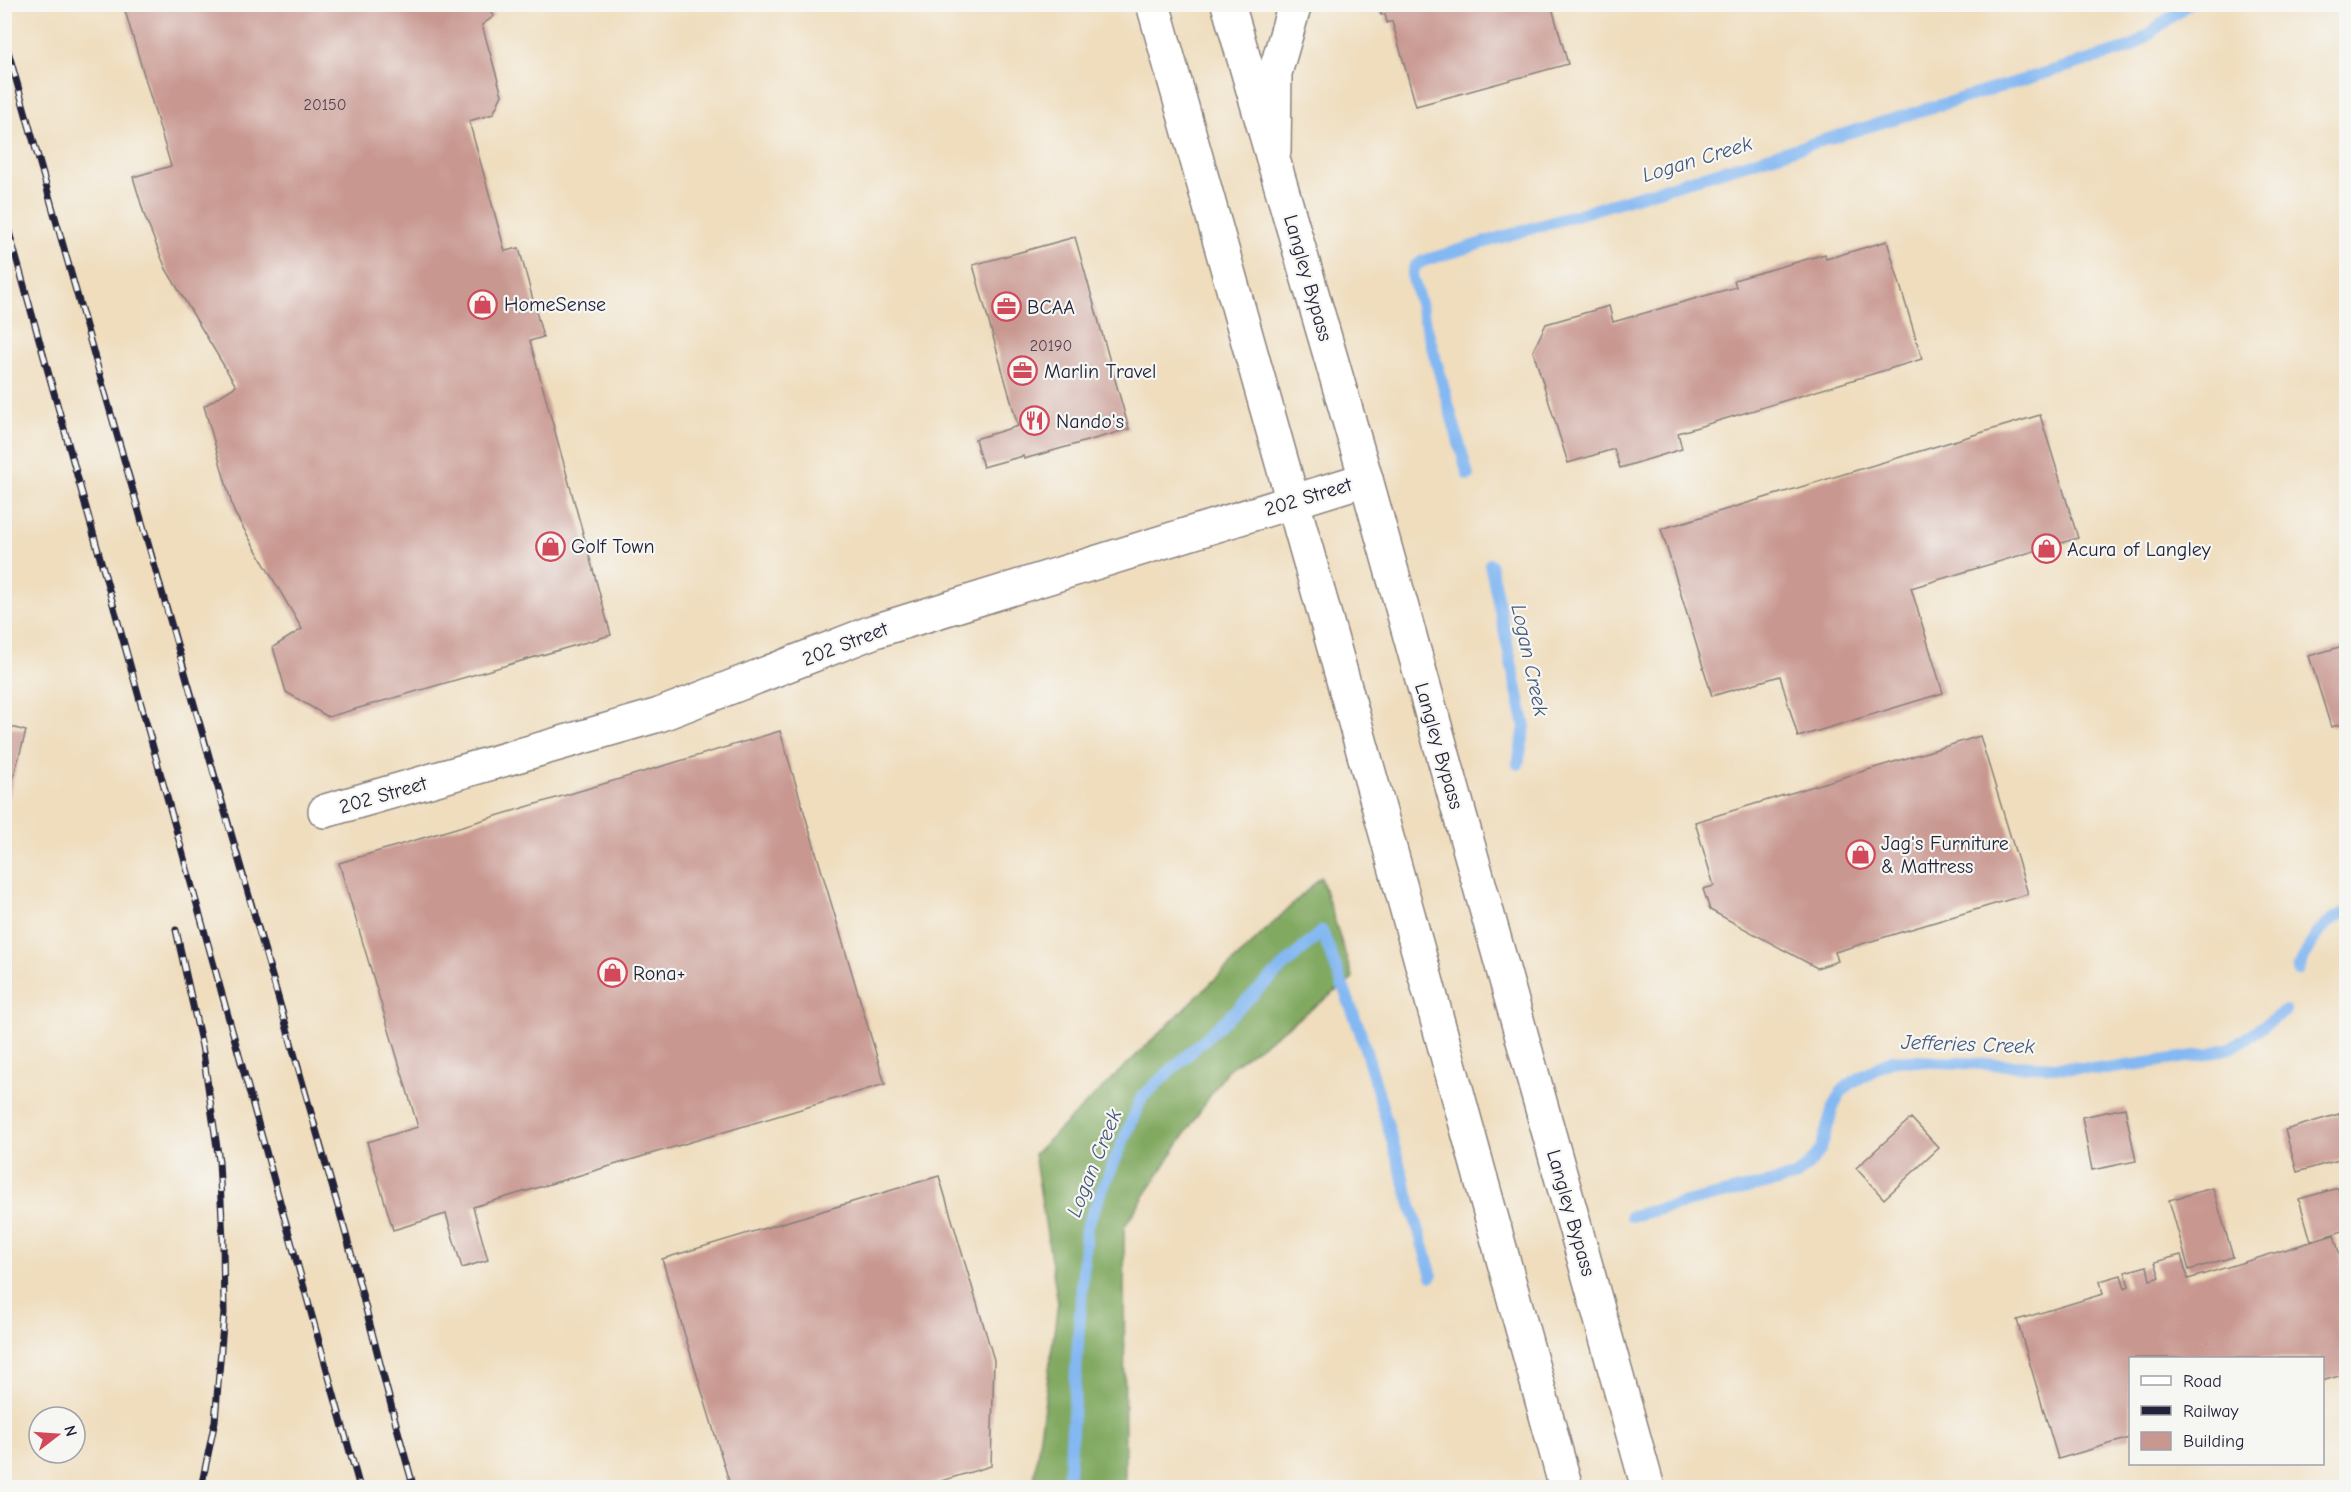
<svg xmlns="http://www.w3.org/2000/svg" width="2351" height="1492" viewBox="0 0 2351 1492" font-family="'Comic Neue',sans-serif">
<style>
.forest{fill:#81a960;stroke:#52664e;stroke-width:1.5}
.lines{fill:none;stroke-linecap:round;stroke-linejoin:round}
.stream{stroke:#84b8f2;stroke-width:12}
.building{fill:#c89790}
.minor-casing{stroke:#88807c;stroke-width:36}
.highway-casing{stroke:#88807c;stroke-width:36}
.minor{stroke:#fff;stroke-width:33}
.highway{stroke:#fff;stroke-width:33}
.rail-casing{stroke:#22223b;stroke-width:7}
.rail{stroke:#f6f6f2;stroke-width:4.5;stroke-dasharray:14;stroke-linecap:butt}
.labels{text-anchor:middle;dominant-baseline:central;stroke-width:4.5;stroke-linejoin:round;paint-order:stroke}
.number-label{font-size:16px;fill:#4c3f50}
.street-label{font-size:20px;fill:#22223b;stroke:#f6f6f2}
.poi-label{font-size:20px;fill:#22223b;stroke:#f6f6f2;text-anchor:start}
.water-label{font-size:21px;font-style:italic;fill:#44567b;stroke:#f6f6f2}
</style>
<rect width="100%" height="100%" fill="#f6f6f2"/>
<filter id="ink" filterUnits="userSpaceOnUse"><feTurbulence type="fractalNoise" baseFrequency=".0167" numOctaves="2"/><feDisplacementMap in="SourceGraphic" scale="12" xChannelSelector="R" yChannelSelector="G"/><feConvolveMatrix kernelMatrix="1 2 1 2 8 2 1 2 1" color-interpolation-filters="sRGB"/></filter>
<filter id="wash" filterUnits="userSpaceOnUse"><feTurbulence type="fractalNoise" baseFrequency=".008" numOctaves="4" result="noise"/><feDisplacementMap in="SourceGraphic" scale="24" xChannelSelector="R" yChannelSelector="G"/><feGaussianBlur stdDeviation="1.35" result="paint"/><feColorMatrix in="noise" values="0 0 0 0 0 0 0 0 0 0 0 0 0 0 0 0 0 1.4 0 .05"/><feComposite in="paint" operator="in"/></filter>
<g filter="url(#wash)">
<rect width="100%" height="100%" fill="#efddbd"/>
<path class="forest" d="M1321,877l32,102 -126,91 -103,157 1,260h-92l25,-184 -24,-149z"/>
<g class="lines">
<path class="stream" d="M1468,475l-56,-200 3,-9 8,-5 709,-214 56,-43
M1490,564l35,163 -7,37
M2298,970c12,-26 20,-46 48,-58
M1631,1216l163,-39 15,-12 12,-16 12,-42 8,-15 10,-9 41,-23 214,9 102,-15 25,-7 52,-36
M1068,1488l18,-260 56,-131 180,-166 38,100 72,245"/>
</g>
<g id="blocks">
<path class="building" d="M123,4h363l8,12 -12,9 20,70 -9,19 -24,7 36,130 14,-3 24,89 -13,4 81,294 -283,82 -42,-25 -13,-45 29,-18 -68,-117 -30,-106 32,-20 -70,-117 -21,-52 -12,-40 38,-11z
M1378,4h173l17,60 -152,42 -24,-85 -5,2 -2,-9 -4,1z
M2346,208v23l-6,-21z
M1075,237l54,192 -105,30 -1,-3 -40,11 -8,-28 43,-13 -45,-161z
M1887,241l35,118 -244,74 4,16 -62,19 -6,-19 -46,14 -35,-112 13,-27 63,-18 4,16 123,-35 -2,-7 91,-26 1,5z
M2040,415l38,123 -167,50 32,105 -145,44 -18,-61 -68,20 -51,-167z
M2346,645v78l-15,4 -22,-71z
M4,725l22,6 -21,78h-1z
M780,731l105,353 -412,123 15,53 -26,8 -16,-54 -53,16 -26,-88 51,-15 -79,-264z
M1980,736l48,158 -193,58 3,9 -21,7 -107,-58 -7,-21 11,-3 -19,-64z
M2125,1108l11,53 -44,9 -10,-53z
M2339,1114l7,27v17l-49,14 -12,-42z
M1911,1118l28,30 -55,51 -28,-31z
M939,1176l55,184 -3,106 -73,22h-187l-69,-229z
M2213,1188l20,69 -44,13 -20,-70z
M2338,1188l8,29v13l-35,11 -12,-42z
M2334,1235l12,42v97l-24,7v-23h-192v80l-72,21 -41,-139 86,-26 -3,-13 21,-6 4,13 4,-2 -4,-14 22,-6 3,14 10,-3 -5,-15 26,-7 7,24z"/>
</g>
</g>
<g filter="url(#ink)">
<use href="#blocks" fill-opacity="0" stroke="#88807c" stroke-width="1.5"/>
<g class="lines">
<defs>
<path id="minor" d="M1274,151l1,-78 20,-69
M325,811l334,-96 216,-84 491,-152"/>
<path id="highway" d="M1153,4l219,779 194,705
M1228,4l138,475 282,1009"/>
</defs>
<use href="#minor" class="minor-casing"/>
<use href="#highway" class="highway-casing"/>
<use href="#minor" class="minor"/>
<use href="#highway" class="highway"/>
<defs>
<path id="rail" d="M4,37c112,396 225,792 339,1187 25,88 45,176 71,264
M4,214l356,1274
M176,930l26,116 17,115 4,79 1,73 -9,108 -14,67"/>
</defs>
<use href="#rail" class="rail-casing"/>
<use href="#rail" class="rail"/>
</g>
</g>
<defs>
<symbol id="shop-ring" viewBox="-11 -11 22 22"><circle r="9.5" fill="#f6f6f2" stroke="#d1495b" stroke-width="1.5"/><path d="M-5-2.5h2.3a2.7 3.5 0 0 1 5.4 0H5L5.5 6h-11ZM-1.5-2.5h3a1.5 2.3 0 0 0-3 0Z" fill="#d1495b"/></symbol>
<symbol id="office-ring" viewBox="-11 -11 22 22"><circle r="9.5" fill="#f6f6f2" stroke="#d1495b" stroke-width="1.5"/><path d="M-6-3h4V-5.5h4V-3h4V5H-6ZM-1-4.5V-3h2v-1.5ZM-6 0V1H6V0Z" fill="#d1495b"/></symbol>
<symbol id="restaurant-ring" viewBox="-11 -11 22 22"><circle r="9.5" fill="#f6f6f2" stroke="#d1495b" stroke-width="1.5"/><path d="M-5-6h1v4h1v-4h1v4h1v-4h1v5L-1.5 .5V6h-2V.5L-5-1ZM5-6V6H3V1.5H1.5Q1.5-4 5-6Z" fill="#d1495b"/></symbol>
</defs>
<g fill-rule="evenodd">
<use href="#shop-ring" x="466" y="288" width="33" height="33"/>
<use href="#office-ring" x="990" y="290" width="33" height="33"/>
<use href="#office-ring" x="1006" y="354" width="33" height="33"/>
<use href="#restaurant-ring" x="1018" y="404" width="33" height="33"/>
<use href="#shop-ring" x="534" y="530" width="33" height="33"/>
<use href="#shop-ring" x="2030" y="532" width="33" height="33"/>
<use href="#shop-ring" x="1844" y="838" width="33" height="33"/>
<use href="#shop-ring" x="596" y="956" width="33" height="33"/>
</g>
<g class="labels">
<g class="number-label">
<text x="325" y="105">20150</text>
<text x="1051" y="346">20190</text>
</g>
<g class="street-label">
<text transform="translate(1308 278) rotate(74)">Langley Bypass</text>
<text transform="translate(1308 497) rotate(-17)">202 Street</text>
<text transform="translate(845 644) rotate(-21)">202 Street</text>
<text transform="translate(1439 746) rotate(74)">Langley Bypass</text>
<text transform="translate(383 795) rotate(-16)">202 Street</text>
<text transform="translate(1571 1213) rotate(74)">Langley Bypass</text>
</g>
<g class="poi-label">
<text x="504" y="304">HomeSense</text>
<text x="1027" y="307">BCAA</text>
<text x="1044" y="371">Marlin Travel</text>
<text x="1056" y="421">Nando's</text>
<text x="571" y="546">Golf Town</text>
<text x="2067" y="549">Acura of Langley</text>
<text x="1881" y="843">Jag's Furniture<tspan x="1881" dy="23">&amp; Mattress</tspan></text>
<text x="633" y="973">Rona+</text>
</g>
<g class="water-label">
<text transform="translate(1697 159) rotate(-17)">Logan Creek</text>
<text transform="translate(1530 660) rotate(78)">Logan Creek</text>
<text transform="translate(1968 1044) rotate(2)">Jefferies Creek</text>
<text transform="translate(1094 1163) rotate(-68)">Logan Creek</text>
</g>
</g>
<rect width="2351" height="1492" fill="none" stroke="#f6f6f2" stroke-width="24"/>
<rect x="2129" y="1357" width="195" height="108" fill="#f6f6f2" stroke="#a1a1a9" stroke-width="1.5"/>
<rect x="2141" y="1376" width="30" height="9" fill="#ffffff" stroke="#a1a1a9" stroke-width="1.5"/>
<text x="2183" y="1387" font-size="18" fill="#22223b">Road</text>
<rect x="2141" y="1406" width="30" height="9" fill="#22223b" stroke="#a1a1a9" stroke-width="1.5"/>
<text x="2183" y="1417" font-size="18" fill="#22223b">Railway</text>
<rect x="2141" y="1432" width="30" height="18" fill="#c89790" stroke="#a1a1a9" stroke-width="1.5"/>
<text x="2183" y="1447" font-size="18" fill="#22223b">Building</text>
<g transform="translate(57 1435) rotate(73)"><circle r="28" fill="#f6f6f2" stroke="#a1a1a9" stroke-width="1.5"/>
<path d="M0-4.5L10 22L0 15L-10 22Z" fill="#d1495b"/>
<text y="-9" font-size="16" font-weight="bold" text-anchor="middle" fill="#22223b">N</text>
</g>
</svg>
